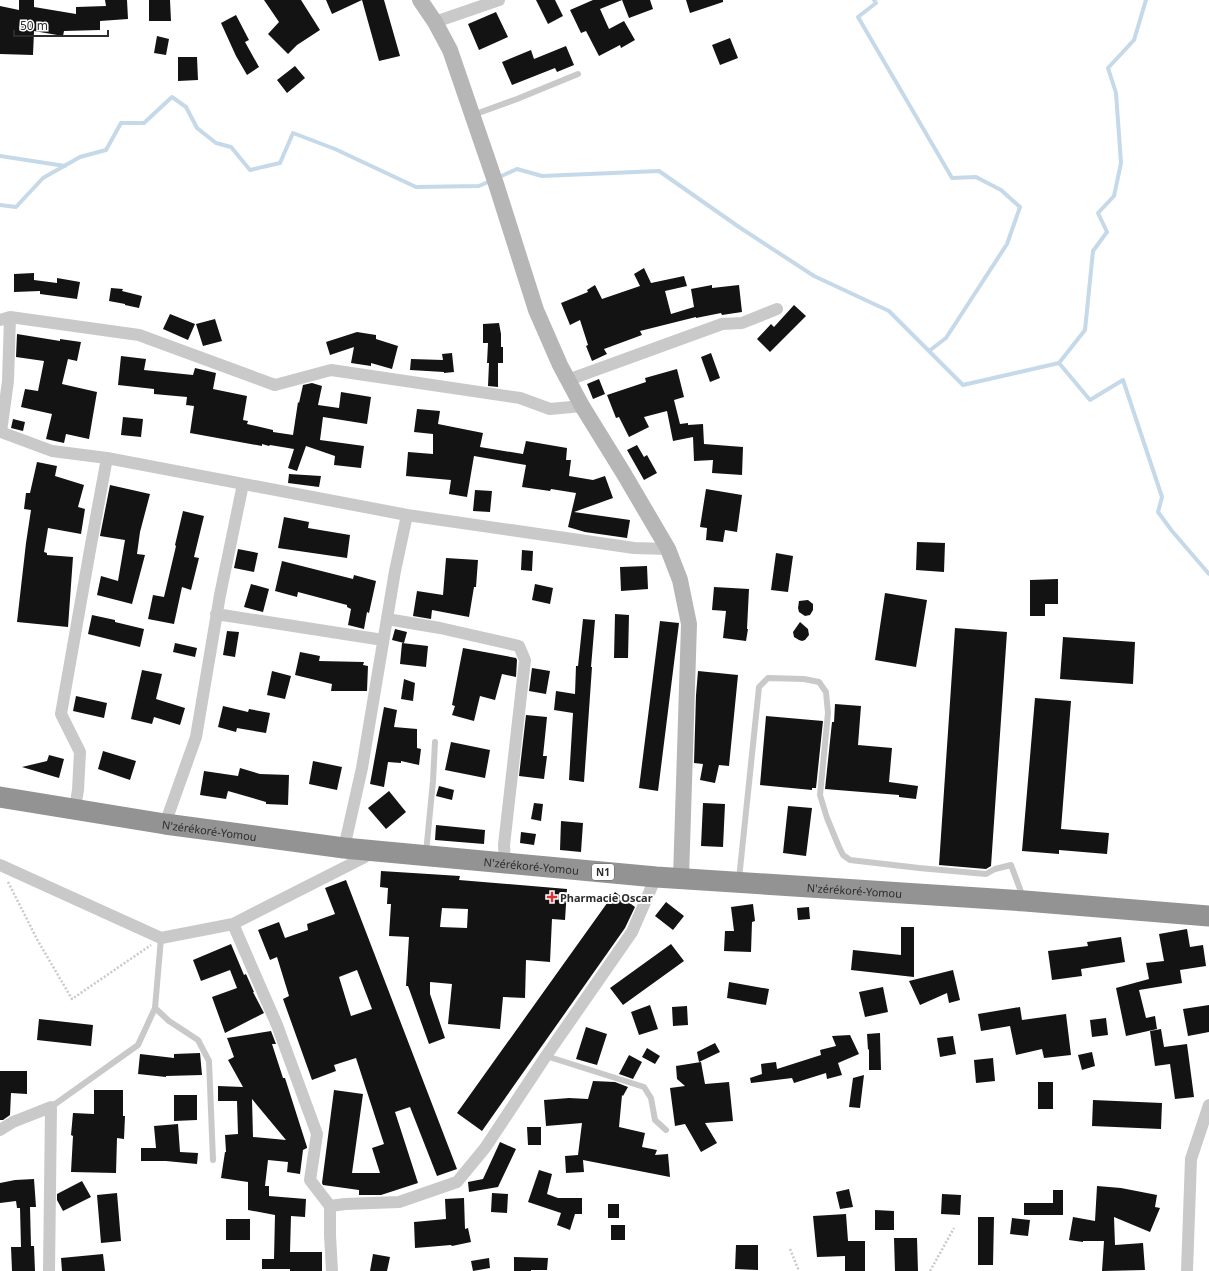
<svg xmlns="http://www.w3.org/2000/svg" width="1209" height="1271" viewBox="0 0 1209 1271" font-family="'Noto Sans',sans-serif">
<style>
.lines{fill:none;stroke-linecap:round;stroke-linejoin:round}
.stream{stroke:#c5d9e9;stroke-width:4}
.building{fill:#131313;fill-rule:evenodd}
.path{stroke:#c9c9c9;stroke-width:2.5;stroke-dasharray:2 2;stroke-linecap:butt}
.lane{stroke:#c9c9c9;stroke-width:6}
.street{stroke:#c9c9c9;stroke-width:12}
.secondary{stroke:#b6b6b6;stroke-width:16}
.highway{stroke:#939393;stroke-width:21}
.poi-dot{fill:#dd3338;stroke:#fff;stroke-width:1.5}
.labels{text-anchor:middle;dominant-baseline:central;stroke-width:4;stroke-linejoin:round;paint-order:stroke}
.shield{fill:#fff;stroke:#6b6b6b;stroke-width:1}
.shield-label{font-size:10px;font-weight:bold;fill:#2c2c2c}
.street-label{font-size:11px;fill:#2c2c2c;stroke:#fff}
.poi-label{font-size:11px;font-weight:bold;fill:#2c2c2c;stroke:#fff;text-anchor:start}
</style>
<rect width="100%" height="100%" fill="#fff"/>
<g class="lines">
<path class="stream" d="M874,0l2,3 -18,14 94,161 24,-1 25,13 19,17 -13,37 -61,94 -17,13
M0,156l65,10
M497,178l20,-9 25,7 117,-5 80,56 75,49 75,35 74,74 96,-22 31,37 33,-20 39,117 -4,15 14,19 37,43
M0,205l16,2 27,-29 37,-21 26,-7 15,-27h23l28,-26 14,10 11,21 19,15 15,4 19,23 30,-7 13,-30 42,16 81,38 63,-1 11,-5
M1059,363l26,-33 8,-79 14,-19 -9,-19 16,-17 7,-33 -5,-70 -8,-25 26,-28 12,-40"/>
</g>
<path class="building" d="M19,0h15v7l42,7v-7l30,-1 -1,-6h22l1,19 -28,2v9l-36,1 -1,5 -29,-5 -1,24 -33,-1v-48l19,4z
M149,0h21l1,21h-22z
M264,0h37l19,30 -23,15 -9,9 -20,-20 11,-12z
M326,0h58l16,56 -21,5 -17,-61 -30,14z
M536,0h19l8,16 -15,8z
M593,0h29l-22,9 9,20 15,-8 11,19 -14,8 -1,-3 -21,11 -13,-25 -5,2 -11,-23z
M622,0h28l3,9 -24,9z
M686,0h37v2l-33,11z
M496,12l12,25 -29,13 -11,-26z
M236,15l13,25 -4,2 14,25 -12,8 -11,-19 -15,-33z
M157,36l12,3 -3,16 -12,-2z
M730,38l8,20 -18,7 -8,-20z
M566,46l8,19 -17,7 -2,-4 -43,17 -10,-23 29,-12 3,9z
M178,57h19l1,23 -20,1z
M295,66l10,12 -18,15 -10,-13z
M644,268l7,15 33,-7 3,10 -22,5 6,23 23,-7 -3,-18 21,-4v3l27,-3 3,27 -20,3 -1,-2 -25,5v-1l-56,14 2,4 -38,14 3,5 -15,7 -6,-15 2,-1 -8,-25 -10,5 -9,-22 27,-11 -1,-2 8,-5 7,14 38,-13 -6,-12z
M34,273v7l23,3v-5l23,4 -3,17 -37,-5v-3l-26,1v-18z
M111,288l12,1 -1,2 20,5 -3,12 -14,-3v-1l-16,-3z
M794,305l12,11 -36,36 -13,-13 14,-15 3,3z
M170,314l25,10 -7,16 -25,-11z
M215,319l7,22 -19,5 -7,-22z
M499,323l2,11v13h2v16h-5v24l-10,-1 1,-23h-2l1,-20h-5v-19z
M357,332l19,3v4l22,7 -6,23 -21,-6v3l-20,-3 3,-16 -24,8 -4,-13z
M17,334l43,7v-2l21,3 -4,19 -9,-2 -6,25 35,8 -8,47 -23,-5 -2,9 -18,-4 6,-25 -31,-7 4,-18 13,2 6,-30 -28,-4z
M452,353l2,19 -10,1v-1l-34,-2 1,-11 32,1 -1,-6z
M711,353l9,25 -10,4 -9,-25z
M121,356l25,3 -2,11 49,5 2,-7 21,5 -3,16 34,7 -4,24 5,1 -1,3 26,6v2l20,3 5,-33 1,1 4,-18 9,-2 10,3 -4,19 21,3 2,-16 30,5 -4,27 -44,-7 -3,23 44,6 -3,22 -27,-3 1,-9 -29,-10 -9,25 -9,-3 6,-19 -24,-4 -1,1 -7,-2v2l-72,-13 4,-27 -8,-1 1,-8 -33,-3v-5l-36,-4z
M677,369l7,28 -10,3 6,24 8,-1v2l15,-1 1,20 39,3 -1,28 -30,-2 1,-13 -19,1 -1,-24 -20,4 -6,-30 -23,6 5,10 -20,10 -10,-20 -3,1 -9,-23 39,-13 -1,-4z
M599,379l6,15 -12,5 -6,-15z
M417,409l23,2 -2,13 45,9 -3,14 43,7 3,-13 41,7 -1,12h5l-2,16 24,4 12,-4 8,22 -39,14 56,8 -3,18 -42,-6 -17,-5 8,-34 -25,-4 -1,2 -28,-4 4,-22 -52,-9 -7,41 -18,-3 2,-14 -45,-4 2,-24 25,2v-20l-19,-2z
M123,417l20,2 -2,18 -20,-2z
M13,419l12,3 -2,9 -12,-3z
M637,445l7,12 3,-2 10,18 -13,7 -17,-30z
M37,462l20,4 -2,10 29,9 -6,22 7,2 -4,25 -33,-6 -4,24 3,1v2l26,2 -5,70 -51,-5 9,-79 5,-33 -7,-1 2,-16h4z
M289,474l32,2 -2,11 -31,-4z
M110,485l40,9 -10,38 -3,22 8,1 -13,49 -35,-9 4,-19 17,5 7,-41 -25,-4z
M706,489l36,6 -5,37 -12,-2 -2,12 -17,-2 1,-12 -7,-1z
M475,490l17,1 -2,21 -17,-1z
M183,511l21,5 -10,41 5,1 -8,32 -9,-3 -8,37 -26,-5 5,-24 11,2 12,-51 -1,-1z
M284,517l25,5 -1,6 42,7 -3,23 -69,-10z
M917,542l28,1 -1,29 -28,-2z
M238,549l20,4 -4,19 -20,-4z
M522,550l11,1 -1,20 -11,-1z
M776,553l17,3 -5,36 -17,-2z
M446,558l32,2 -2,27h-2l-5,30 -37,-7 -1,9 -18,-3 4,-25 26,4z
M282,561l71,18 1,-4 22,6 -7,32 -2,-1 -3,17 -16,-4 3,-16 -4,-2v-2l-49,-13 -1,5 -22,-6z
M647,566l1,23 -27,2 -1,-24z
M1058,579v25h-13v12h-15v-36z
M251,584l18,5 -6,23 -19,-5z
M535,584l18,4 -3,16 -18,-4z
M714,587l35,2 -2,40h1l-2,12 -23,-3 3,-27 -14,-1z
M885,593l42,7 -11,67 -41,-7z
M808,600l5,4v6l-3,5 -5,1 -6,-4 -1,-4 1,-7z
M615,614l14,1 -1,43h-14z
M92,615l23,5v2l29,7 -4,18 -52,-13z
M583,619l12,1 -4,47h1l-8,115 -15,-2 4,-67 -19,-3 2,-19 19,3 1,-28h2z
M660,621l19,2 -21,168 -19,-3z
M800,622l8,7 1,6 -4,5 -3,1 -3,-1 -5,-3 -1,-5z
M955,628l52,4 -16,234 -5,3 -47,-4z
M395,629l12,3 -3,11 -12,-3z
M227,631l12,1 -4,25 -12,-2z
M1063,637l72,5 -2,42 -73,-5z
M175,643l22,5 -2,9 -22,-5z
M402,643l26,3 -2,21 -26,-3z
M463,648l53,10 1,2 -1,17 -14,-3 -7,26 -15,-4 -6,25 -22,-6 3,-9 -3,-1z
M300,652l20,4 -1,5 45,1 -1,3 5,1 -1,25h-36l1,-7 -37,-9z
M532,668l18,3 -4,23 -17,-3z
M142,670l20,4 -6,25 29,9 -5,17 -26,-8 -2,7 -21,-5z
M272,671l19,5 -6,23 -18,-4z
M698,671l40,4 -9,91 -10,-1 -4,18 -15,-3 3,-16 -9,-1 2,-68z
M404,679l11,4 -2,18 -12,-2z
M76,696l31,7 -3,15 -31,-7z
M1035,698l36,3 -10,128 48,4 -2,21 -48,-4v4l-37,-3z
M835,704l26,2 -3,39 34,3 -3,34 29,4 -2,13 -17,-2v-2l-74,-6 7,-67h2z
M223,706l25,6 1,-3 21,4 -4,20 -29,-5 -1,4 -18,-5z
M384,707l13,3 -3,17 23,2v19l4,1 -2,16 -18,-4v2l-13,-1 -4,25 -14,-3z
M526,715l21,2 -4,39h4l-3,23 -25,-3z
M766,716l57,5 -7,67h-4v2l-52,-5z
M451,742l39,8 -5,28 -40,-8z
M103,751l33,10 -6,19 -32,-11z
M49,755l15,4 -5,19 -37,-11 25,-6z
M313,761l29,6 -5,23 -28,-6z
M240,768l20,6 29,1 -1,30 -22,-1v-2l-38,-11 -2,8 -26,-4 4,-24 34,5z
M439,786l15,4 -2,10 -16,-4z
M389,791l17,21 -20,17 -18,-21z
M534,803l9,1 -2,17 -10,-2z
M703,803l22,1 -2,43 -22,-1z
M788,806l24,2 -6,48 -23,-3z
M561,821l22,2 -2,29 -21,-2z
M436,825l49,5 -1,14 -49,-4z
M521,832l15,2 -2,11 -14,-2z
M381,871l79,5 -1,4 108,9 -2,31 -13,-1 -2,43 -24,-2 -1,38 -22,-1 -3,32 -52,-5 4,-40 -22,-2v12l15,44 -16,6 -21,-58h-2l3,-49 -20,-1 2,-32h-4l1,-16 -8,-1zM442,908l26,1 -1,19 -27,-1z
M346,880l111,289 -20,7 -27,-69 -15,5 23,71 -37,12h-22v-5l-36,-5 -1,-2 12,-93 29,4 -11,79h28l-8,-25 12,-4 -28,-86 -22,7 2,6 -24,9 -29,-81 6,-3 -12,-39 -7,3 -12,-30 21,-8 6,16 23,-8 -1,-6 28,-10 -10,-26zM357,970l15,39 -21,7 -12,-39z
M615,892l20,15 -10,21 -143,203 -25,-18z
M666,902l18,14 -11,14 -18,-14z
M753,904l2,17 -3,1 -1,30 -27,-1 1,-20h9l-3,-24z
M809,907l1,12 -12,1 -1,-12z
M901,927h13v50l-63,-7 2,-20 48,5z
M1187,929l3,18 13,-2 3,21 -26,4 2,13 -43,7 7,28 9,-2 2,13 -31,7 -10,-48 33,-9 -3,-16 18,-2 -5,-27z
M1121,937l4,25 -44,7 1,7 -30,4 -4,-29 40,-5 -1,-4z
M231,944l13,31 2,-1 8,18h-1l11,21 -39,20 -13,-36 25,-9 -7,-18 -29,11 -8,-21z
M671,944l13,17 -61,44 -13,-17z
M953,970l7,30 -11,3 -2,-10 -27,12 -11,-24z
M729,982l40,7 -3,16 -39,-7z
M883,987l5,25 -23,5 -6,-25z
M650,1005l8,24 -19,6 -8,-23z
M1209,1005v27l-21,4 -5,-27z
M687,1006l1,19 -15,1 -1,-19z
M1020,1007l2,13 44,-6 5,41 -27,3 -2,-9 -26,6 -6,-29 -29,5 -3,-17z
M1106,1018l2,17 -16,2 -2,-17z
M39,1019l54,6 -2,21 -54,-6z
M586,1027l21,7 -10,31 -21,-6z
M1161,1029l3,18 23,-3 7,53 -19,2 -5,-35 -15,2 -5,-35z
M271,1031l5,13h-4l11,34h2l22,69v1l-4,2 -3,24 -13,-2 1,-10 -20,-2 -3,26h4v10l37,3 -1,18 -14,-1 -1,36h32v19h-32v-2h-28v-10h12l1,-44 -27,-5v-28l-27,-4 4,-26h1l-1,-17 13,-1 -1,-33h-19v-15l25,1 -15,-27 6,-3 -7,-19zM252,1099l34,41 -33,-3z
M880,1033l1,37h-12v-21l-1,1 -1,-16z
M850,1035l9,19 -21,9 4,12 -15,4 -1,-6 -32,10 -2,-5 -41,5 -1,-5 12,-4 -1,-10 15,-2 1,7 44,-14 -1,-5 16,-4 -4,-10z
M953,1036l3,18 -16,3 -3,-19z
M715,1043l5,9 -21,10 -2,-10z
M647,1048l13,8 -5,8 -13,-7z
M1092,1052l3,14 -13,4 -4,-15z
M200,1053l2,22 -36,1v1l-28,-3 2,-20 34,4v-4z
M629,1055l13,7 -9,17 -14,-5z
M993,1058l2,23 -19,2 -2,-23z
M701,1062l4,22 24,-2 4,39 -28,2 12,20 -16,9 -16,-28 -10,2 -5,-38 15,-2 -8,-7 -1,-13z
M0,1071h27v23l-16,-1 -1,22 -7,5h-3z
M864,1075l-4,33 -11,-1 4,-29z
M593,1081l22,1 13,5 -5,9 -1,-1 -3,32 26,6 -3,14 15,3 -2,5 13,-1 2,23 -87,-17 1,12 -18,1 -1,-17 13,-1 4,-32 -36,3 -2,-26 25,-2 19,1z
M1038,1082h15v27h-15z
M94,1090h29v26h2l-1,23 -7,-1 -1,35 -45,-1 2,-36 -2,-1 2,-22 21,1z
M174,1095h23v25l-23,1z
M1093,1100l69,3 -1,26 -69,-3z
M178,1124l2,28 18,1 -1,11 -31,-3h-25v-13h15l-2,-22z
M527,1127h14v18h-13z
M500,1142l16,7 -18,38 -29,5 -1,-10 15,-3z
M539,1170l13,4 -5,20 11,4h24v16h-7l-5,16 -13,-5 4,-12 -33,-11z
M34,1179l2,28h-6l1,39h3l1,25h-23l-1,-24h10l-1,-39h-3l-1,-7 -16,2v-20l15,-3z
M82,1181l9,16 -28,14 -6,-11v-6z
M1097,1186l24,2 36,7 -2,12 5,1 -10,24 -36,-15 1,28 28,-2 2,27 -43,1 2,-30h-21v1l-14,-2 4,-23 22,4z
M849,1189l4,18 -13,2 -4,-17z
M1053,1190h10v25h-39v-12h29z
M117,1193l4,48 -20,2 -4,-48z
M492,1193l16,1 -1,19 -16,-1z
M942,1194l19,1 -1,20 -19,-1z
M464,1198l1,31 3,-1 3,14 -19,4 -1,-1 -36,3 -1,-26 32,-3 -1,-20z
M608,1204h11v14h-11z
M875,1210l19,1v19h-19z
M846,1214l2,27h17v30h-20v-15l-28,1 -4,-41z
M978,1217h16l-1,48h-15z
M1012,1218l18,2 -2,16 -18,-2z
M226,1219h24v21h-24z
M611,1225h14v15h-14z
M894,1238h23l1,33h-23z
M736,1245h22v25l-23,-1z
M103,1254l2,17h-43l-1,-13z
M373,1254l17,3 -3,14h-17z
M514,1257l34,1 -1,12h-16v1h-17z
M489,1258l1,10 -17,3 -2,-10z"/>
<g class="lines">
<path class="path" d="M8,882l30,59 34,58 79,-54
M790,1249l9,22
M930,1271l24,-43"/>
<path class="lane" d="M473,115l44,-16 61,-25
M426,853l7,-72 2,-39
M739,879l20,-192 9,-9 36,1 15,3 7,10 2,21 -8,82 7,23 12,29 4,8 7,5 69,8 67,6 9,-5 16,-4 12,32
M155,1008l14,13 29,19 11,21 4,99
M546,1056l98,31 7,11 4,22 11,10
M51,1107l87,-62 17,-37 6,-70"/>
<path class="street" d="M435,22l64,-22
M10,317l-2,64 -7,51 51,19 55,7 300,57 227,33 34,1
M0,320l10,-3 129,18 136,50 56,-15 189,28 30,11 32,-3
M568,380l154,-56 20,-1 35,-14
M216,614l167,26
M387,619l53,9 79,18 6,14 -21,185 1,19
M75,808l3,-18 2,-38 -19,-38 29,-164 17,-92
M165,824l31,-87 24,-142 23,-111
M344,848l18,-80 33,-197 12,-56
M0,865l161,73 72,-14 130,-66 10,-7
M233,924l44,101 40,109 -7,46 20,26v29l2,36
M0,1130l13,-8 38,-15 -2,164
M330,1206l15,-2 54,-2 58,-20 28,-34 61,-92 86,-124 24,-55
M1187,1271l4,-112 18,-54"/>
<path class="secondary" d="M420,0l15,22 15,28 46,134 40,126 24,55 22,41 42,68 44,75 12,31 9,44 -8,254"/>
<path class="highway" id="s1" d="M0,797l165,27 179,24 312,29 369,24 184,15"/>
</g>
<path class="poi-dot" d="M550 891h4v4h4v4h-4v4h-4v-4h-4v-4h4z"/>
<g class="labels">
<rect class="shield" x="592" y="864" width="22" height="16" rx="3"/>
<g class="shield-label">
<text x="603" y="872">N1</text>
</g>
<g class="street-label">
<text stroke="none"><textPath href="#s1" startOffset="212">N'zérékoré-Yomou</textPath></text>
<text stroke="none"><textPath href="#s1" startOffset="536">N'zérékoré-Yomou</textPath></text>
<text stroke="none"><textPath href="#s1" startOffset="860">N'zérékoré-Yomou</textPath></text>
</g>
<g class="poi-label">
<text x="560" y="897">Pharmacie Oscar</text>
</g>
</g>
<path d="M14 30v6h94v-6" fill="none" stroke="#2c2c2c" stroke-width="2"/>
<text x="20" y="30" font-size="12" fill="#2c2c2c" stroke="#ffffff" stroke-width="3" paint-order="stroke">50 m</text>
</svg>
